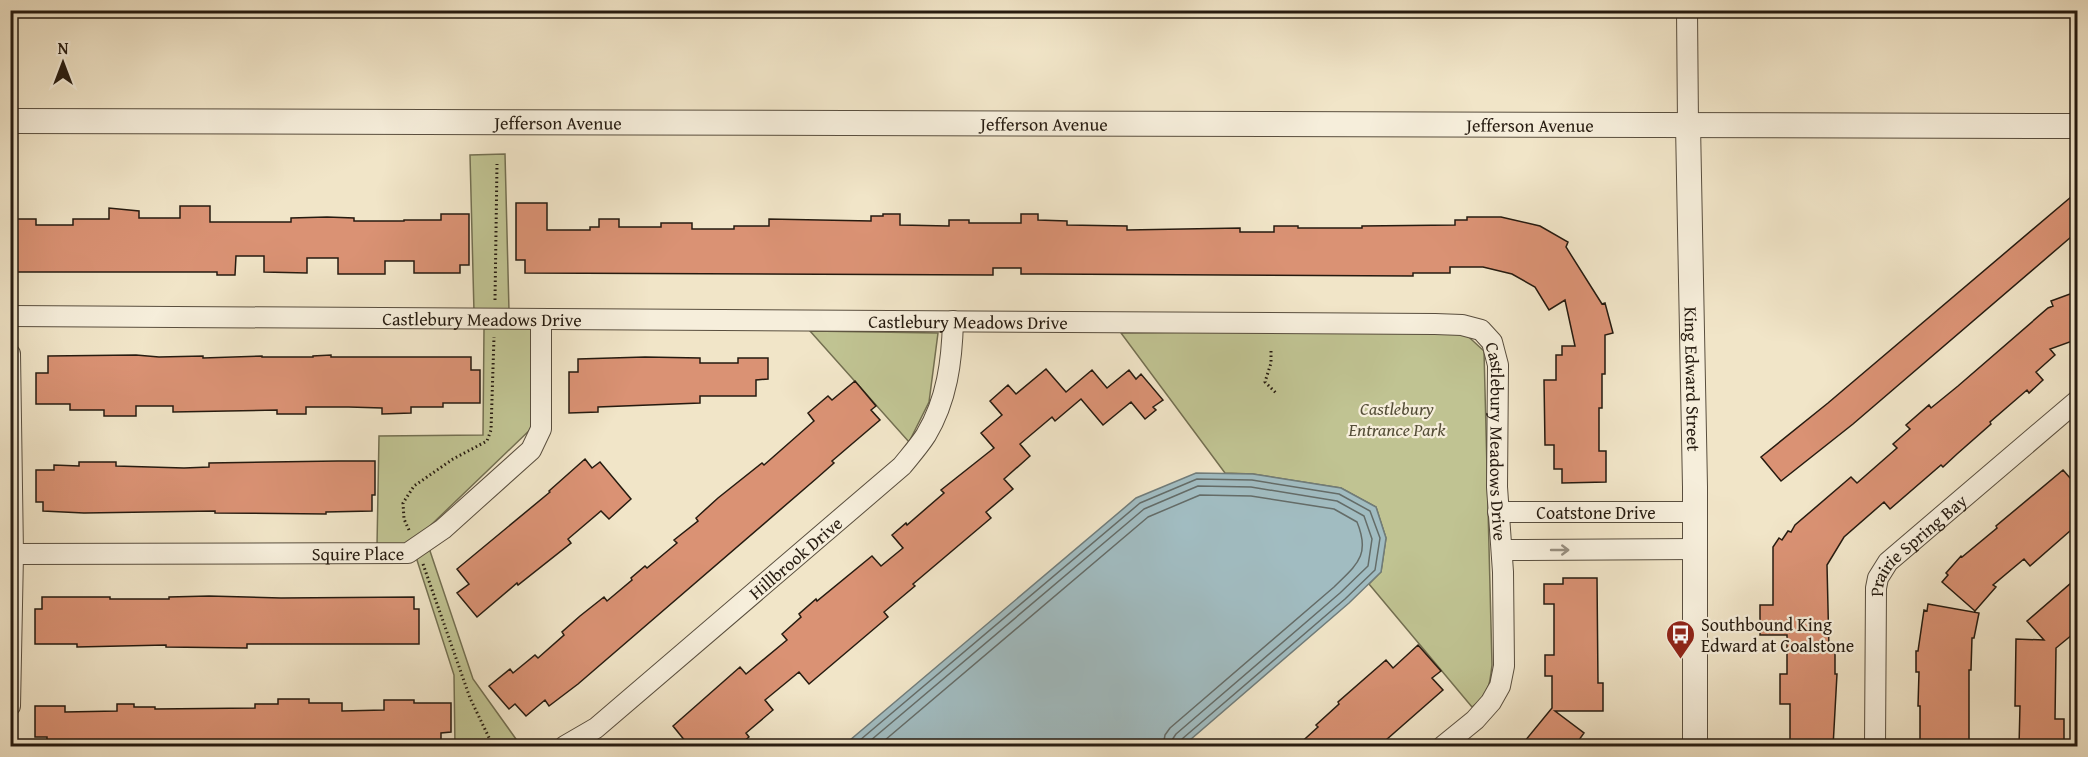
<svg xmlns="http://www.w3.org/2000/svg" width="2088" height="757" viewBox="0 0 2088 757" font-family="'Gentium Book Plus',serif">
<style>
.green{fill:#c0c392;stroke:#736f51;stroke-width:1.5}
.water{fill:#a1bcc1;stroke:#707c7a;stroke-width:1.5}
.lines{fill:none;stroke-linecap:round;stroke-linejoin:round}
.shore{stroke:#646c68;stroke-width:1.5}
.building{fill:#da9274;stroke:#261b10;stroke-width:1.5}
.minor-casing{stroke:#594e3e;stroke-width:22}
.tertiary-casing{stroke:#594e3e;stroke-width:26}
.path{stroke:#261b10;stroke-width:3;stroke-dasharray:1.5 3;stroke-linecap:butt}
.minor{stroke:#f6eedb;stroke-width:20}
.tertiary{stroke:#f6eedb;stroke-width:24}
.oneway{stroke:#988f80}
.labels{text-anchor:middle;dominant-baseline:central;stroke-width:4.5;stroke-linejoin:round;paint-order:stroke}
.street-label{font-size:18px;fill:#261b10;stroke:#f6eedb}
.park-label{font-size:18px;font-style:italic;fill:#544d37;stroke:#f6eedb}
.poi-label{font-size:18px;fill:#261b10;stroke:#f6eedb;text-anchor:start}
</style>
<rect width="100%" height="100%" fill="#f1e5c8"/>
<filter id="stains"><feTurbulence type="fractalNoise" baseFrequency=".00333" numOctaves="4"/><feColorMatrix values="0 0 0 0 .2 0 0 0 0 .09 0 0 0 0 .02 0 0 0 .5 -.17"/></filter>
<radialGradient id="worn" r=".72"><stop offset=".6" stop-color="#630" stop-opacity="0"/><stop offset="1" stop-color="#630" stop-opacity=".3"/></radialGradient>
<path class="green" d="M505,154l4,157 -35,1 -4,-157z
M535,327l-1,99 -128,123 -29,-3 2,-110 104,-1 1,-106z
M1460,329l24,22 8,314c-2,19 -3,30 -20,42l-103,-123 12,-12 5,-34 -10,-31 -35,-19 -88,-14 -28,-1 -104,-140z
M810,331l128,2 -9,69 -20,40z
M429,548l44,131 48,67h-66l-1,-71 -38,-118z"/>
<path class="water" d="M1196,473l57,1 88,14 35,19 10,31 -5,34 -32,31 -166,143h-340l293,-248z"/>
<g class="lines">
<path class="shore" d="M853,746l287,-243 57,-24 55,1 87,14 31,17 10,27 -5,32 -30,29 -163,140 -3,7
M864,746l280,-237 54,-23 53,1 86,14 27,15 8,23 -4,27 -28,27 -164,141 -4,6v6
M878,746l270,-229 52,-22 51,1 83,13 23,13c14,34 -1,43 -23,65l-164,141 -5,7 -2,11"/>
</g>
<path class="building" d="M2078,191v40l-225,193 -72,57 -20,-24 67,-54z
M516,203h31v27h43v-3h9v-8h20v8h42v-4h31v6h42v-3h35v-7l102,2v-5h12v-2h17v11l49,1v-6h20v3h52v-9h17v6l29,1v4l60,1v4l113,-2v4h34v-6h24v2h64v-2l93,-1v-5h12v-3h34l39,9 28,16 -2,5 36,57 3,-1 8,30 -8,2v39h-3v34h-3v43h7v31l-44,1v-14h-8v-24h-9l-1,-65h12v-25h6v-9h13l-10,-46 -16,10 -14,-23 -23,-13 -29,-7h-33v6h-37v3l-371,-2h-21v-6h-28v7l-468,-2v-13h-9z
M180,206h30v16h81v-4l36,-1 27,1v3h50v-1h37v-6h28v51h-9v8h-46v-12h-29v13h-47v-16h-31v15l-43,-1v-16h-28l-1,19h-18v-3h-207v-53h26v6h37v-6h36v-11l30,3v7h41z
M2078,291v48l-28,10 5,6 -19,17 7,8 -14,13 -2,-3 -37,32 1,2 -34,30 -14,13 -2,-2 -51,44 -6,-7 -40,35 -17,28 2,85h6v24h2l-4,73h-43v-43h-10v-30h7v-39h-27v-30h13v-58l6,-9 3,2 6,-9 3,1 4,-7 56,-48 6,6 40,-35 -4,-4 17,-15 -4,-4 23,-20 2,3 27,-22 90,-78 5,-2 -2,-5z
M136,355l23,2 44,-1v2l59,-2v1h51v-1l18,-1v2h140v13h9v33h-37v4h-32v6l-29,1v-6l-33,-1h-43v7h-29v-4l-104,2v-6h-37v10h-32v-6h-34v-6h-34v-31h12v-17z
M645,357l55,1v5h38v-5h30v21l-12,1v16h-56v7l-102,4v5l-29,1v-41h9v-13z
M1046,369l20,23 26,-22 15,18 22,-18 7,9 5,-5 22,26 -10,7 3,3 -11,9 -14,-17 -28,23 -22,-26 -26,22 -3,-4 -32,27 10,12 -26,23 9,10 -27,23 5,6 -78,66 2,2 -31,26 4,5 -79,67 -10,-12 -34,28 8,10 -27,23 3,4 -12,10h-47l-17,-21 67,-59 6,7 41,-34 -5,-6 19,-17 -2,-3 17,-15 1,2 55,-45 9,10 22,-18 -11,-13 14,-12 1,2 37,-32 -3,-3 53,-42 -13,-15 21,-18 -12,-14 18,-16 8,9z
M855,381l21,25 -5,4 9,10 -48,41 2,2 -17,15 -239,206 -29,22 -4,-6 -19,16 -11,-12 -6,5 -20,-23 21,-17 3,4 22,-18 3,3 26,-23 -2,-3 18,-16 24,-19 3,4 25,-21 -1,-2 14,-12 2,2 30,-25 -3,-3 24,-19 -2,-3 22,-20 44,-35 2,2 50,-44 -6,-8 20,-17 4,4z
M585,459l7,9 8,-6 31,37 -22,20 -8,-8 -33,28 3,4 -53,42 -1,-2 -40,34 -20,-24 12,-9 -12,-15 93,-77 -1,-1z
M338,461h37v34h-3v16l-46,1v2l-111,-1v-2l-131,2 -41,-2v-9h-7v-32h18v-5l25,1v-4h37v4l68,2 25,-1v-4z
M2063,470l15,17v37l-48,42 -6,-7 -31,26 3,2 -21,24 -33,-29 6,-7 -2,-2 15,-17 1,1 35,-29 -1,-2z
M2078,577v53l-22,18 -1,71h9v28h-45l1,-41h-5l1,-67 28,1 -17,-19z
M1563,578h34l1,105h5v28h-48l29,22 -10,14h-54l32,-39v-32h-7v-21h9v-51h-10v-20h19z
M209,596l72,2 133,-1v12h5v35h-172v4l-81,-1v-2l-89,2v-3h-42v-35h7v-12h68v2h59v-2z
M1928,604l51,9 -5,25h-2l-1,32h-2v77h-49v-41h-2l1,-34h-3v-21h2l6,-41 3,1z
M1418,645l23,26 -9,7 11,12 -65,57h-82l22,-20 -2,-2 23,-21 -1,-2 48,-42 7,8z
M278,699h31v4h33v8l42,-1v-10h30v3h37v29l-10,1v14h-186v-6h-29v6h-179v-10h-12v-31h30v6l52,-1v-7h17v3h21v2l100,-1v-4h23z"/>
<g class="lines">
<defs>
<g id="minor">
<path d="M1687,10l1,115"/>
<path id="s1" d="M10,316l1425,8 27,1 19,5 11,12 6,23 -1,122 6,85 1,94 -4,20 -9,16 -16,18 -32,26"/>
<path d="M10,354l3,200 -3,152"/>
<path id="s2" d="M1498,512h197"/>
<path d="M1502,550l193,-1"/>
<path id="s3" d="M13,554l395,-1 35,-24 88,-79 10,-21v-110"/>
<path id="s4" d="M565,746l31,-18 306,-262c8,-10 17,-20 24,-31 21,-35 26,-74 27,-114"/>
<path id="s5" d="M1875,746l1,-158 2,-10 10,-16 190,-162"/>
</g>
<g id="tertiary">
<path id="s6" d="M10,121l2068,5"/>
<path id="s7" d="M1688,125l7,362v259"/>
</g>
</defs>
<use href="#minor" class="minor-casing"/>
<use href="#tertiary" class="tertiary-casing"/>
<path class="path" d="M495,300l2,-136
M1271,351v12l-6,19 11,11
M409,530l-5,-11 -1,-16 11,-17 39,-27 34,-18 4,-11 3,-93
M423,564l47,134 23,48"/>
<use href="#minor" class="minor"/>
<use href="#tertiary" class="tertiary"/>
</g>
<defs><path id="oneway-shaft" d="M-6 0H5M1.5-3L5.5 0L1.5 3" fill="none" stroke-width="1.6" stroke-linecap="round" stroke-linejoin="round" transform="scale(1.5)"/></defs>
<use class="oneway" href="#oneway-shaft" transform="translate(1560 550)"/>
<defs>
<symbol id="bus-pin" viewBox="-11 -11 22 30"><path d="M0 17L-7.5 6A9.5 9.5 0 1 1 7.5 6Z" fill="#8f2418" stroke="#f6eedb"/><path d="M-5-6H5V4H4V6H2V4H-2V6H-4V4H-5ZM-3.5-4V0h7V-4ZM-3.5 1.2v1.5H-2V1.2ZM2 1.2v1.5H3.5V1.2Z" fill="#fff"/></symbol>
</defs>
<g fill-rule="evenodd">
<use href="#bus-pin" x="1664" y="618" width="33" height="45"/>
</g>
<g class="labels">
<g class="street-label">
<text stroke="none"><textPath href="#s6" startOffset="548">Jefferson Avenue</textPath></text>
<text stroke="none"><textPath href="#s6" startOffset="1034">Jefferson Avenue</textPath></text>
<text stroke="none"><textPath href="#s6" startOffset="1520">Jefferson Avenue</textPath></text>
<text stroke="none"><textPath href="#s1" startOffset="472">Castlebury Meadows Drive</textPath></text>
<text stroke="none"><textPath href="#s1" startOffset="958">Castlebury Meadows Drive</textPath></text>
<text stroke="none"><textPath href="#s7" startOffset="254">King Edward Street</textPath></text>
<text stroke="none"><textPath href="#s1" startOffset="1588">Castlebury Meadows Drive</textPath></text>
<text stroke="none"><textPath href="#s2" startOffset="98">Coatstone Drive</textPath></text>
<text stroke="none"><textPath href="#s5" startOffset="218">Prairie Spring Bay</textPath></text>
<text stroke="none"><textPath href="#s3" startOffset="345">Squire Place</textPath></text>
<text stroke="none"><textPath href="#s4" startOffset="298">Hillbrook Drive</textPath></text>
</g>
<g class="park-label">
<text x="1397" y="408">Castlebury<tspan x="1397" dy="21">Entrance Park</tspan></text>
</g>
<g class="poi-label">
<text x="1701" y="624">Southbound King<tspan x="1701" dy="21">Edward at Coalstone</tspan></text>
</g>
</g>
<rect width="2088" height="757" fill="none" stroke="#f1e5c8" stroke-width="36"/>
<rect x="12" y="12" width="2064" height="733" fill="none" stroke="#261b10" stroke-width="3"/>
<rect x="18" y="18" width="2052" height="721" fill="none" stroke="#261b10" stroke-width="1.5"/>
<g transform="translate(63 63)" stroke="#f6eedb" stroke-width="4.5" paint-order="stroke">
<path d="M0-4.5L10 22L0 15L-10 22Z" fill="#261b10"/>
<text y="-9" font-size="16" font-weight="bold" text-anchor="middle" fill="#261b10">N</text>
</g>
<rect width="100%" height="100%" filter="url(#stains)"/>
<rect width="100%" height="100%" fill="url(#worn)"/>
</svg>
